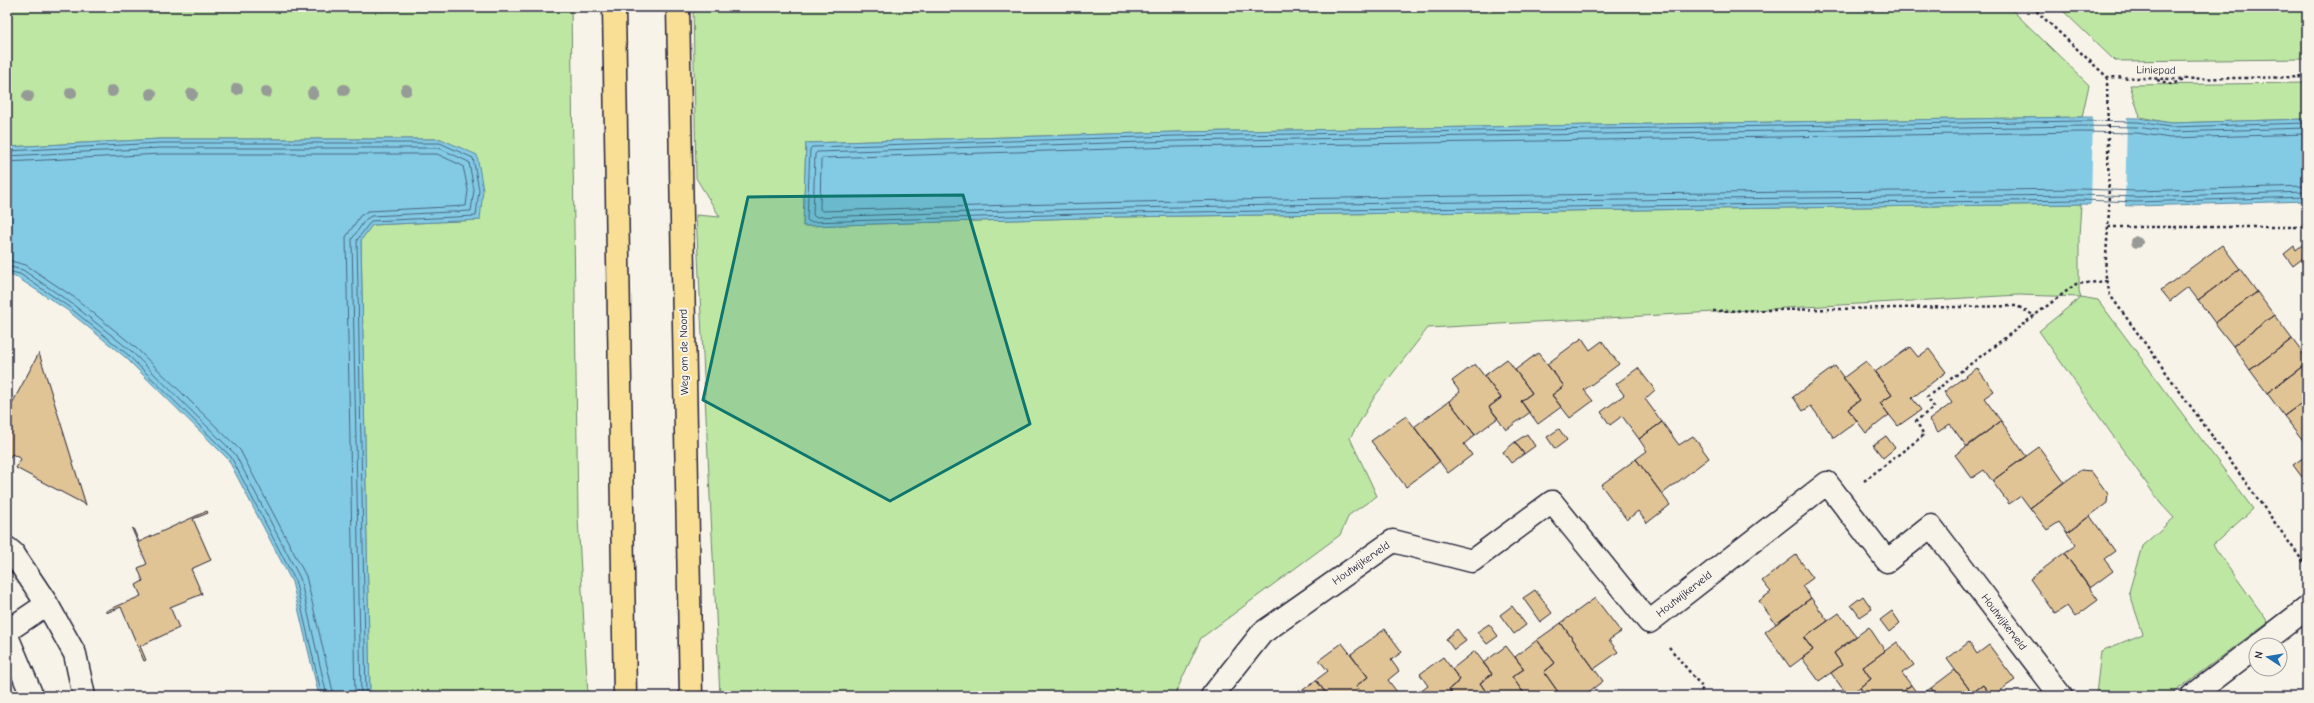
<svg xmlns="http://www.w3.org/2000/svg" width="2314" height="703" viewBox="0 0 2314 703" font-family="'Comic Neue',sans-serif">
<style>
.green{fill:#bee7a3;stroke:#70846f}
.water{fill:#83cae4;stroke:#5c87a0}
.pier{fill:#f7f3e8}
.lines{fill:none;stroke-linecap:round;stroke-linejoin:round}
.shore{stroke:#49657f;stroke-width:1}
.building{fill:#e1c495;stroke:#22223b}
.street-casing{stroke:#22223b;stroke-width:25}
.highway-casing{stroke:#22223b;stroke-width:25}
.path{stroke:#22223b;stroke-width:2.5;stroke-dasharray:3 3;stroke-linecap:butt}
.street{stroke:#f7f3e8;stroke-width:22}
.highway{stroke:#f9df96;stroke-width:22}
.tree{fill:#979b97}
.marked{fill:#0f766e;fill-opacity:0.2;stroke:#0f766e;stroke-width:3;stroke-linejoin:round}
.labels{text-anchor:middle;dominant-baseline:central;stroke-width:4;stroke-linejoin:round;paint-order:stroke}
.street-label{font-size:11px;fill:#22223b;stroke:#f7f3e8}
</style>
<rect width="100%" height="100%" fill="#f7f3e8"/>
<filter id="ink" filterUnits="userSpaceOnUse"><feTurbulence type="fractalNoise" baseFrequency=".025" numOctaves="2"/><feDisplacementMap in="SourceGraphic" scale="8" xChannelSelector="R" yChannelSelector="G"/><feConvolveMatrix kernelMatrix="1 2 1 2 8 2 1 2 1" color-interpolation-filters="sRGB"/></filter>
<g filter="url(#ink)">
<path class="green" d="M7,7h564l7,511 10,178h-218l-9,-456 11,-15 108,-5 -39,-81h-281l-153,8z
M693,7h1316l80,78 -7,32 -906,15 -370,11 -3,83 313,-9 965,-13 -2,32v55l2,6 17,3 155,209 -40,36 55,77 -99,74h-71l-2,-2 5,-43 42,-17 -14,-42 13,-46 32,-28 -13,-14 -122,-173 42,-34 -62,-2 -591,33 -53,68 -25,42 27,58 -28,19 -9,20 -139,103 -27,58h-454l-24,-481 24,2 -24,-39z
M2059,7h248v52l-192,2z
M2307,83v36l-137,4 -30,-6 -10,-32z"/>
<path class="water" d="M2082,117l56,1 33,5 136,-4v82l-171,5 -55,-2 -965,13 -313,9 3,-83 370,-11z
M160,139h281l36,16 6,35 -3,30 -108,5 -11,15 9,456h-51l-27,-114 -64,-123 -103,-102 -58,-47 -49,-32 -11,-4v-127z"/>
<path class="pier" d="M2093,115l34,1 -2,91 -34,-1z"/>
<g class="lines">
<path class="shore" d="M2307,123l-137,4 -32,-5 -56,-1 -906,15 -364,11 -2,2 -3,71 3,2 306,-9 965,-13 55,2 171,-5
M2307,128l-137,4 -33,-5 -55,-1 -905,15 -360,11 -2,2 -2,61 2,2c422,-15 844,-17 1266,-22l55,2 171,-5
M2307,134l-137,4 -33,-5 -55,-1 -905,15 -355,11 -1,1 -1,50 2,2c419,-15 839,-17 1259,-22l55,2 171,-5
M7,151l153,-8h280l33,15 6,32 -3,26 -105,5 -14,19 9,456
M7,156l153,-8h279l30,14 5,28 -3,21 -100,5 -6,4 -13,19 9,457
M7,162l154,-8h276l26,12 5,24 -2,16 -98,5 -8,5 -14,21 9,459
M7,260l19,5 49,33 59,48 106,104 66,126 28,120
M7,266l16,4 48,33 59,47 105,104 65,124 27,118
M7,271l13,3 49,33 58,47 104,103 64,123 27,116"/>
</g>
<path class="building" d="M2307,241v14l-14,11 -9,-12 10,-8 2,4z
M2222,245l18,24 -42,31 -10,-13 -18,14 -9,-11z
M2307,255v10l-5,-6z
M2240,269l17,23 -42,31 -17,-23z
M2257,292l17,23 -41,31 -18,-23z
M2274,315l18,24 -42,31 -17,-24z
M1582,338l8,12 12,-9 17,23 -35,26 9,11 -23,17 -18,-23 12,-9 -17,-22z
M2292,339l15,20v4l-40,30 -17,-23z
M1910,347l8,10 11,-8 17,23 -34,26 9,12 -23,16 -18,-23 12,-8 -17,-23z
M39,353l47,152 -70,-37 5,-9 -9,-5 -5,9v-50z
M1538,353l26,33 -12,9 9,12 -23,17 -17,-23 11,-8 -17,-23z
M1507,359l25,34 -11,8 8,12 -23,17 -17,-23 12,-9 -17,-22z
M1866,361l26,34 -12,8 9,12 -23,18 -18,-24 12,-9 -17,-22z
M2307,363v36l-23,17 -17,-23z
M1475,364l26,34 -12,9 9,11 -23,17 -26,-34 11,-9 -8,-11z
M1835,366l25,34 -12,9 9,12 -23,17 -23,-32 -8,5 -10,-14z
M1638,368l17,22 -10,9 17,23 -23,17 -17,-23 -12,9 -9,-13 23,-17 -8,-11z
M1977,368l17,23 -10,7 17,23 -34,26 -17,-23 -12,8 -9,-12 23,-17 -8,-11z
M2307,399v36l-5,4 -18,-23z
M1449,401l26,34 -11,9 8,11 -24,18 -34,-46z
M1406,416l34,45 -34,26 -35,-46z
M2001,421l25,35 -34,25 -8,-11 -12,8 -17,-23z
M1662,422l17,23 14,-9 16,22 -47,36 -26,-35 11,-8 -8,-12z
M1559,429l8,11 -12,9 -8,-12z
M1527,434l8,12 -11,8 -9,-12z
M2307,435v11l-5,-7z
M1886,436l9,12 -12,10 -10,-13z
M1515,442l9,12 -13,9 -8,-11z
M2039,447l25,35 -34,26 -9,-12 -12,8 -17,-23z
M2307,455v18l-5,4 -9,-12z
M1636,459l34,46 -23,18 -9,-12 -11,9 -26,-35z
M2081,470l10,1 17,23 -1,9 -40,30 -8,-11 -12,8 -17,-22z
M207,511l1,2 -15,6 18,41 -20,9 11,25 -32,13 9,21 -39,18 6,14 -2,1 -23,-54 -15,6v-2l35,-15 -5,-11 7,-4 -5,-13 9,-4 -15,-35 1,-1 6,14z
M2090,516l25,35 -11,8 9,12 -23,17 -26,-35 12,-8 -9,-12z
M2064,553l34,47 -23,17 -8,-11 -12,8 -25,-35z
M1796,555l17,23 -11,8 9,12 -35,26 -17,-23 12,-9 -9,-11z
M1535,590l17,23 -12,9 -17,-24z
M1863,596l9,13 -12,8 -9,-12z
M1595,598l26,34 -12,8 9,12 -24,17 -33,-46z
M1811,598l17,23 -24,17 9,12 -23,17 -25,-35z
M1512,606l14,19 -12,9 -14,-19z
M1892,611l8,12 -11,9 -9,-12z
M1839,613l17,23 -22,17 8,12 -23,16 -17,-23 11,-8 -9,-12z
M1561,623l42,58 -20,15h-22l-17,-24 11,-9 -18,-23z
M1489,624l9,12 -11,8 -10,-12z
M1869,627l16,24 -22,16 8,12 -23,17 -17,-23 11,-8 -8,-12z
M1385,629l17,23 -11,8 8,11 -11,9 9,12 -6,4h-27l-8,-10 12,-9 -17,-23z
M1457,629l9,12 -12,9 -8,-11z
M1537,640l18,23 -11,9 16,23 -2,1h-32l-14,-19 12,-8 -9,-12z
M1897,642l17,23 -12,8 9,12 -15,11h-30l-6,-9 11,-8 -8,-12z
M1969,642l8,12 12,-9 26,35 -23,16 -9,-11 -11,8 -25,-34z
M1342,643l26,34 -12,9 8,10h-36l-12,-16 12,-9 -9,-11z
M1506,646l18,23 -12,8 14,19h-37l-9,-13 12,-9 -9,-11z
M1475,651l17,23 -12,9 9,13h-35l-5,-7 11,-9 -8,-11z
M1443,657l17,23 -11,9 5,7h-39l13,-10 -8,-12z
M1955,670l17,23 11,-8 8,11h-54l-6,-8z
M1316,680l12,16h-33z
M1911,685l8,11h-23z
M1931,688l6,8h-18z"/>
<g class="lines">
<defs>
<path id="street" d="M7,548l6,5 34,51 28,50 9,42
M7,631l40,-27
M7,636l25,60
M2259,645l48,-37
M1212,696l50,-63 131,-92 79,20 80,-59 97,120 178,-139 60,78 44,-35 130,170
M2192,696l64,-49"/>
<path id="highway" d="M614,7l11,689
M678,7l13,689"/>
</defs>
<use href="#street" class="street-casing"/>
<use href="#highway" class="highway-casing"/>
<path class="path" d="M2032,7l75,70 64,2 136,-2
M2107,77l2,134 -4,61 5,23 197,272
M2157,80l14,4 14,-4
M2108,227h199
M1713,311l304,-5 18,10
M1864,481l60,-46 -8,-14 18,-14 -7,-10 149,-113 31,-3
M1669,647l34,41 -5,8"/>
<use href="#street" class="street"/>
<use href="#highway" class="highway"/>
</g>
<g class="tree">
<circle cx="237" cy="89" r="6"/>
<circle cx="344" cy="90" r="6"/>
<circle cx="406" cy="90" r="6"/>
<circle cx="112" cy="91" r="6"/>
<circle cx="266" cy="92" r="6"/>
<circle cx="71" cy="93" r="6"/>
<circle cx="313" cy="93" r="6"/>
<circle cx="151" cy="94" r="6"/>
<circle cx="192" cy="94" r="6"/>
<circle cx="28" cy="96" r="6"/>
<circle cx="2137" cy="242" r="6"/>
</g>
</g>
<path class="marked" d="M963,195l67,229 -140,77 -187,-101 45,-203z"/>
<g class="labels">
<g class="street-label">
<text transform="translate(2156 70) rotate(1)">Liniepad</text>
<text transform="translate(684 352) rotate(-91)">Weg om de Noord</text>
<text transform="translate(1361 563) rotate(-35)">Houtwijkerveld</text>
<text transform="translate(1684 594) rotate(-38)">Houtwijkerveld</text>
<text transform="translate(2004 622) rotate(53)">Houtwijkerveld</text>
</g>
</g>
<rect width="2314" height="703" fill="none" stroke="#f7f3e8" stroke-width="24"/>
<rect x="12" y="12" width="2290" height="679" fill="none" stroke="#22223b" stroke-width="1.5" filter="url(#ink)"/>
<g transform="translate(2268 657) rotate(282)"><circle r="19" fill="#f7f3e8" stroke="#a29fa3"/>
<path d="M0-3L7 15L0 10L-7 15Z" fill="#1f6fb2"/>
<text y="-6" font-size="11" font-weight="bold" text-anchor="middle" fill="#22223b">N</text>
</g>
</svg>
